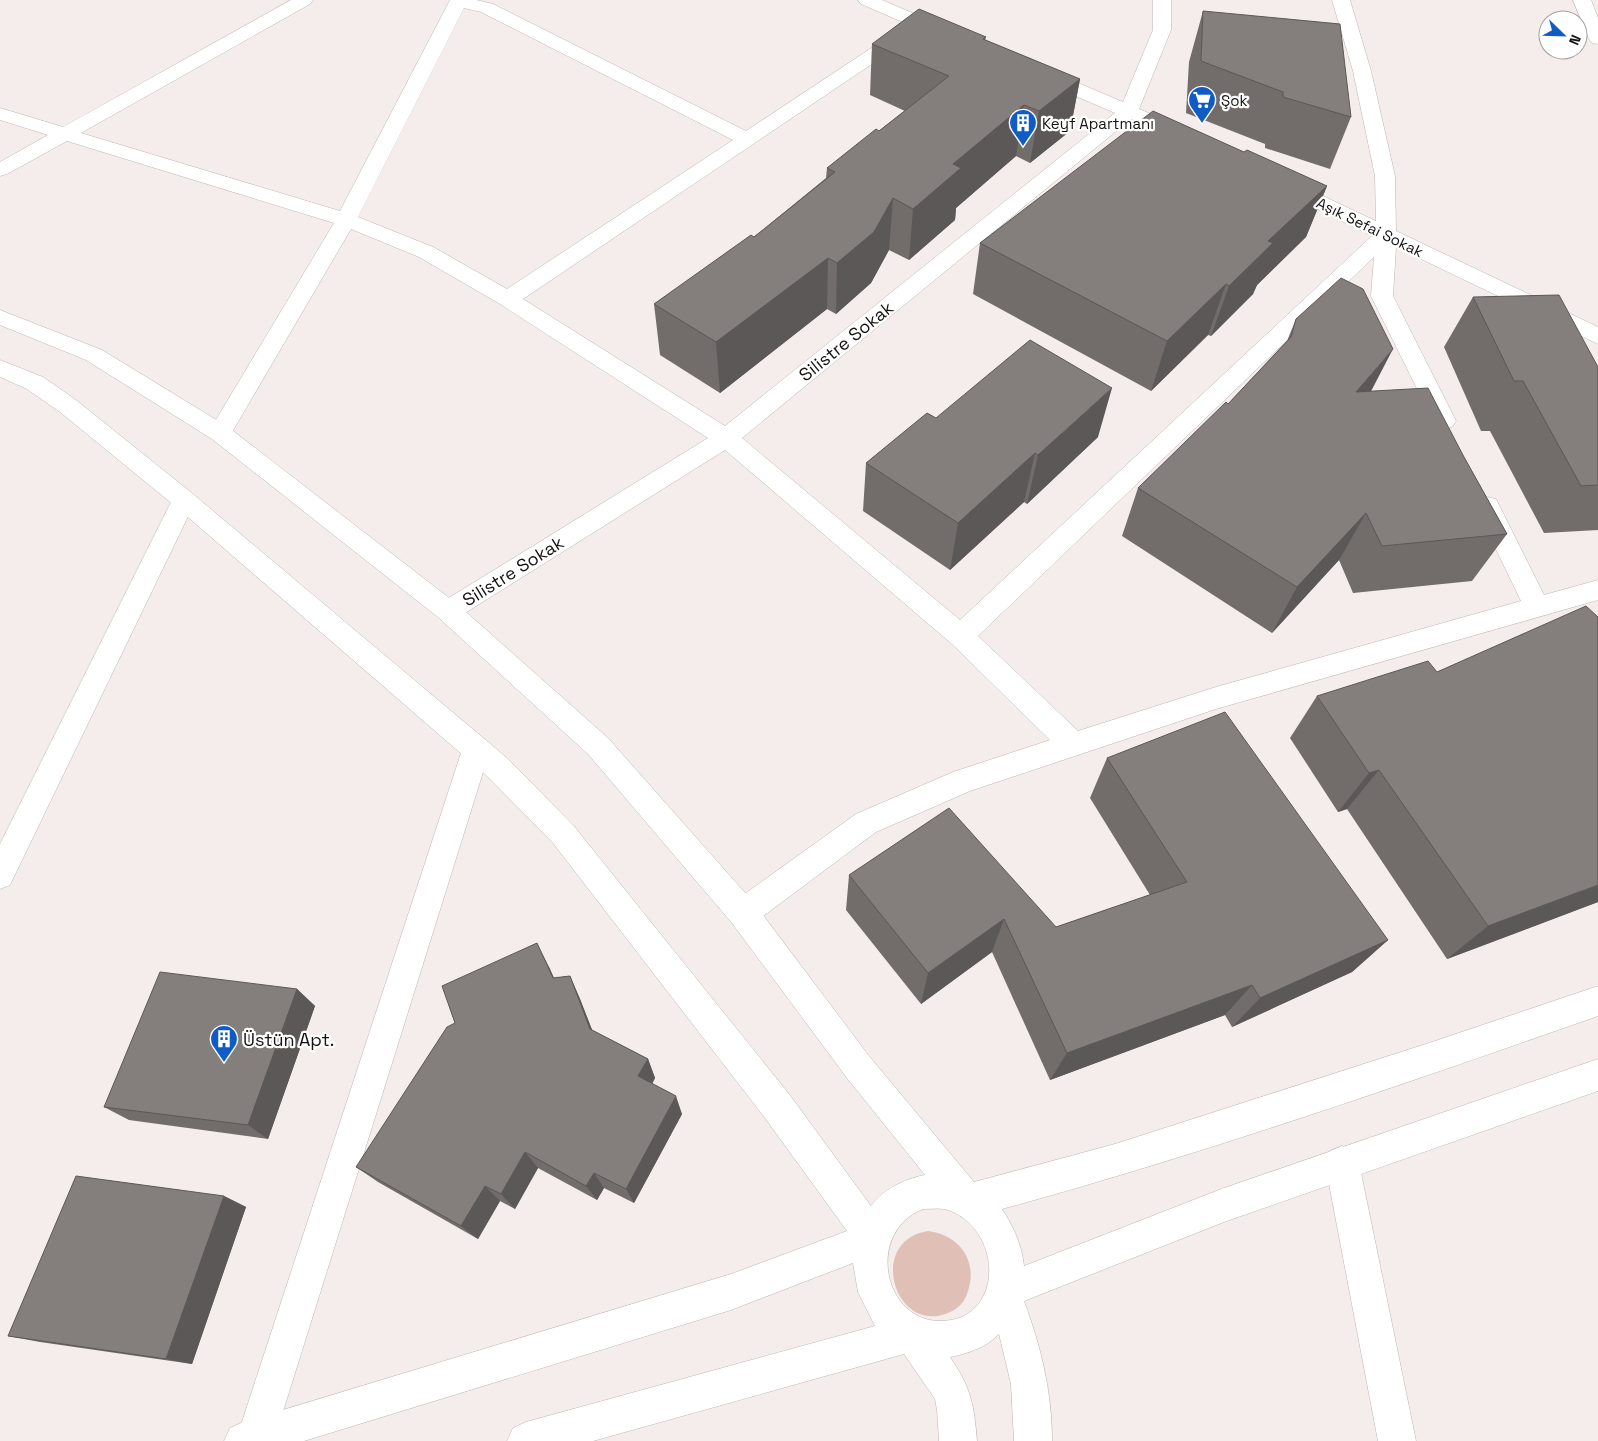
<svg xmlns="http://www.w3.org/2000/svg" width="1598" height="1441" viewBox="0 0 1598 1441" font-family="'Space Grotesk',sans-serif">
<style>
.green{fill:#dfbfb6}
.lines{fill:none;stroke-linecap:round;stroke-linejoin:round}
.street-casing{stroke:#bdb7b5;stroke-width:1}
.secondary-casing{stroke:#bdb7b5;stroke-width:1}
.street{fill:#fff;fill-rule:evenodd}
.secondary{fill:#fff;fill-rule:evenodd}
.wall{fill:#726c6b}
.shaded-wall{fill:#5c5857}
.building{fill:#847e7c;stroke:#5c5857}
.labels{text-anchor:middle;dominant-baseline:central;stroke-width:4.5;stroke-linejoin:round;paint-order:stroke}
.far-poi-label{font-size:15px;fill:#151312;stroke:#fff;text-anchor:start}
.far-street-label{font-size:15px;fill:#151312;stroke:#fff}
.street-label{font-size:18px;fill:#151312;stroke:#fff}
.poi-label{font-size:18px;fill:#151312;stroke:#fff;text-anchor:start}
</style>
<rect width="100%" height="100%" fill="#f4edeb"/>
<path class="green" d="M928,1231c31,4 50,29 40,60 -3,11 -10,18 -20,22 -53,22 -82,-72 -20,-82z"/>
<g class="lines">
<defs>
<path id="street" d="M291,0h22l-3,4 -229,129 259,78 110,-211h26l17,4 253,127 151,-100 6,-1 6,1 3,4 -3,4 -386,260 202,127 390,-313 -79,-34 -2,-4 2,-4 7,-2 7,2 73,31 30,-72v-30h18v30l-32,79 12,5 3,4 -3,4 -7,2 -13,-5 -389,319 218,182 412,-384 -93,-46 -3,-4 3,-4 7,-2 7,2 83,39 -1,-45 -22,-105 -21,-71h18l21,71 24,105 1,55 202,96v17l-202,-97 -3,49 63,125 -4,6 -8,2 -8,-2 -65,-131 3,-39 -396,379 100,95 138,-44 305,-86 -46,-95 3,-7 9,-2 9,2 48,96 54,-15v20l-382,109 -246,82 -94,41 -122,91 -11,4 -11,-4 -4,-10 4,-10 124,-89 97,-42 97,-32 -98,-96 -227,-194 -268,168 -9,3 -9,-3 -4,-7 4,-7 269,-166 -208,-134 -81,-47 -68,-28 -123,210 -8,2 -8,-2 -4,-6 126,-210 -267,-82 -60,33 -7,2v-14l48,-27 -48,-15v-12l63,19zM464,8l17,4 252,128 -226,149 -74,-42 -75,-30z
M858,0h24l65,28 3,4 -3,4 -6,1 -6,-1 -74,-32z
M1573,0h18l7,18v26l-6,-1 -3,-4z
M184,491l9,3 3,6 -186,385 -10,4v-45l175,-350z
M476,738l10,4 4,8 -215,687 -2,4h-34l-2,-4 225,-687 4,-8z
M1342,1146l12,5 5,12 57,278h-38l-53,-278 5,-12z"/>
<path id="secondary" d="M0,310l102,40 126,77 229,177 151,134 146,165 115,153 105,126 141,-38 317,-102 166,-56v30c-197,69 -395,138 -596,193 11,17 20,36 22,57l200,-78 374,-129v32l-374,131 -200,79c17,46 28,91 28,140h-38l-3,-57 -12,-50c-12,13 -32,20 -49,23 21,31 24,47 27,84h-38l-2,-31 -2,-11 -31,-45 -311,87h-86l6,-13 13,-6 349,-96 -17,-34 -5,-29 -122,47 -427,131h-80l6,-13 13,-6 488,-148 116,-43 -82,-113 -212,-275 -66,-67 -312,-270 -115,-94 -33,-23 -27,-12v-17l43,17 33,23 117,94 314,264 66,67 216,269 82,112c12,-17 34,-27 54,-31l-78,-97 -115,-155 -144,-169 -149,-136 -227,-179 -126,-79 -86,-35zM923,1209c10,0 21,-2 30,3 30,14 44,51 32,81 -6,14 -19,25 -34,27 -66,12 -89,-87 -28,-111z"/>
</defs>
<use href="#street" class="street-casing"/>
<use href="#secondary" class="secondary-casing"/>
<use href="#street" class="street"/>
<use href="#secondary" class="secondary"/>
</g>
<path class="wall" d="M1203,11l148,106 -21,52 -65,-21v-4l-79,-31 3,-51z
M986,37l-1,3 95,39 -10,52 -40,32 -14,-7 -60,52 -1,12 -46,40 -20,-10 -18,33 -35,31 -9,-5 -107,84 -60,-38 -6,-51 100,-67 72,-59 1,-10 52,-37 26,-20 -35,-16 2,-51z
M1244,152l83,34 -21,51 -49,48 -4,9 -42,42 -3,-1 -57,56 -178,-97 7,-51z
M1473,297l125,70v163l-54,3 -54,-102h-9l-37,-84z
M1296,319l75,73 93,65 43,77 -35,47 -119,12 -14,-33 -67,73 -150,-97 16,-48 90,-84 59,-63z
M936,418l162,19 -71,67 -3,-2 -74,68 -87,-59 3,-48z
M1317,696l281,206 -151,57 -100,-150 -9,3 -48,-74z
M1107,758l281,182 -36,32 -120,55 -7,-12 -175,65 -58,-128 -71,52 -75,-94 3,-35 207,52 94,-32 -60,-97z
M549,967l5,11 16,-2 10,23 12,31 56,29 7,19 -3,6 30,30 -48,89 -30,-15 -7,12 -59,-32 -23,41 -15,-8 -22,38 -100,-57 -22,-15z
M297,989l18,17 -47,133 -139,-19 -25,-13z
M224,1196l22,11 -54,157 -152,-22 -32,-6z"/>
<path class="shaded-wall" d="M1080,79l-10,52 -40,32 9,-52z
M1024,105l-8,51 -60,52 -1,12 -46,40 4,-51 40,-45z
M1327,186l-21,51 -49,48 -4,9 -42,42 18,-50 39,-45z
M893,198l-4,52 -18,33 -35,31 1,-51z
M828,258l-1,51 -107,84 -4,-51z
M1226,284l-18,51 -57,56 16,-50z
M1393,349l-26,50 -11,-7z
M1112,388l-14,49 -71,67 11,-49z
M1035,453l-11,49 -74,68 8,-47z
M1366,513l-27,47 -67,73 25,-46z
M1379,770l-32,39 -9,3 31,-39z
M1598,885v17l-151,57 41,-33z
M1004,919l-12,33 -71,52 7,-31z
M1388,940l-36,32 -120,55 28,-29z
M537,943l12,24 15,34 -11,-23z
M570,976l10,23 20,51 -10,-21z
M1252,985l-27,30 -175,65 17,-27z
M297,989l18,17 -47,133 -20,-14z
M648,1059l7,19 -9,17 -8,-19z
M676,1096l6,18 -48,89 -8,-14z
M525,1152l13,16 -23,41 -14,-15z
M594,1173l10,15 -7,12 -11,-14z
M485,1186l15,15 -22,38 -17,-13z
M224,1196l22,11 -54,157 -26,-5z"/>
<path class="building" d="M919,9l67,28 -3,2 97,40 -41,32 -15,-6 -71,59 8,4 -48,41 -20,-11 -19,34 -37,31 -9,-5 -112,84 -62,-38 97,-69 3,2 81,-65 -8,-4 49,-39 3,2 70,-55 -77,-32z
M1203,11l137,13 11,93 -68,-20v-5l-82,-31z
M1153,111l91,41 3,-2 80,36 -59,55 5,2 -44,43 -3,-2 -59,57 -187,-98z
M1341,278l22,11 30,60 -37,43 72,-4 36,69 43,77 -125,12 -16,-33 -69,74 -159,-99 88,-86 2,2 63,-67 5,-18z
M1559,295l39,72v118l-17,1 -58,-105h-9l-41,-84z
M1030,340l82,48 -74,67 -3,-2 -77,70 -92,-60 61,-50 9,5z
M1586,606l12,11v268l-110,41 -109,-156 -10,3 -52,-77 111,-35 9,11z
M1225,712l163,228 -128,58 -8,-13 -185,68 -63,-134 -76,54 -79,-98 100,-67 107,119 131,-45 -80,-124z
M537,943l16,35 17,-2 20,53 58,30 -10,17 38,20 -50,93 -32,-16 -8,13 -61,-34 -24,42 -16,-8 -24,40 -105,-59 91,-140 8,-4 -13,-37z
M160,972l137,17 -49,136 -144,-18z
M76,1176l148,20 -58,163 -158,-23z"/>
<defs>
<symbol id="supermarket-pin" viewBox="-11 -11 22 30"><path d="M0 17L-7.5 6A9.5 9.5 0 1 1 7.5 6Z" fill="#0f5cc7" stroke="#fff"/><path d="M-6-5.5h2.5l.6 2H6L4.5 2H-2.5L-4.4-4H-6ZM-1.5 3.2a1.3 1.3 0 1 0 .1 0ZM3 3.2a1.3 1.3 0 1 0 .1 0Z" fill="#fff"/></symbol>
<symbol id="building-pin" viewBox="-11 -11 22 30"><path d="M0 17L-7.5 6A9.5 9.5 0 1 1 7.5 6Z" fill="#0f5cc7" stroke="#fff"/><path d="M-4-6H4V6H1V3H-1V6H-4ZM-2.5-4.3h1.7v1.8h-1.7ZM.8-4.3h1.7v1.8H.8ZM-2.5-1h1.7V.8h-1.7ZM.8-1h1.7V.8H.8Z" fill="#fff"/></symbol>
</defs>
<g fill-rule="evenodd">
<use href="#supermarket-pin" x="1186" y="84" width="32" height="43"/>
<use href="#building-pin" x="1007" y="107" width="32" height="43"/>
<use href="#building-pin" x="208" y="1023" width="32" height="43"/>
</g>
<g class="labels">
<g class="far-poi-label">
<text x="1221" y="100">Şok</text>
<text x="1042" y="123">Keyf Apartmanı</text>
</g>
<g class="far-street-label">
<text transform="translate(1370 227) rotate(26)">Aşık Sefai Sokak</text>
</g>
<g class="street-label">
<text transform="translate(846 341) rotate(-39)">Silistre Sokak</text>
<text transform="translate(513 571) rotate(-32)">Silistre Sokak</text>
</g>
<g class="poi-label">
<text x="243" y="1039">Üstün Apt.</text>
</g>
</g>
<g transform="translate(1563 35) rotate(113)"><circle r="24" fill="#ffffff" stroke="#a1a1a0"/>
<path d="M0-4L9 19L0 12L-9 19Z" fill="#0f5cc7"/>
<text y="-8" font-size="14" font-weight="bold" text-anchor="middle" fill="#151312">N</text>
</g>
</svg>
